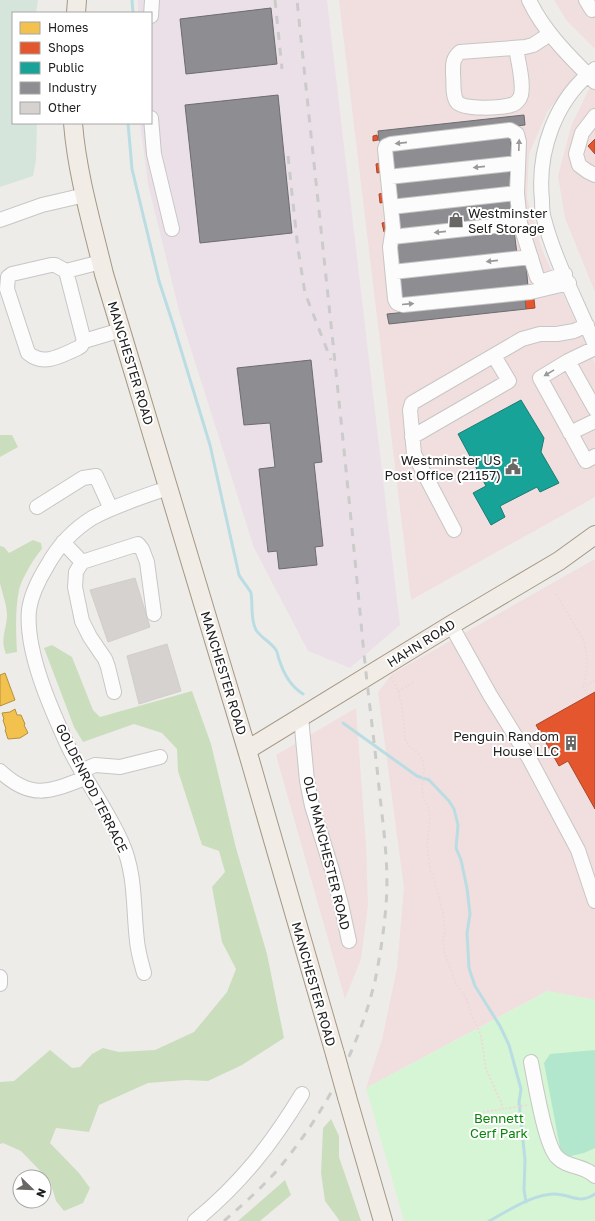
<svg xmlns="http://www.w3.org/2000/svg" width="595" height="1221" viewBox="0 0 595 1221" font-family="'Golos Text',sans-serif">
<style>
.commercial{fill:#f0dfde}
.industrial{fill:#ece0e8}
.forest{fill:#cadebd}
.wetland{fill:#d6e5db}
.park{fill:#d6f5d4}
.pitch{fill:#b2e7ce}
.homes{fill:#f2c14e;stroke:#b39140}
.shops{fill:#e4572e;stroke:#a9462a}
.public{fill:#17a398;stroke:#1a7c74}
.industry{fill:#8d8d92;stroke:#6c6c70}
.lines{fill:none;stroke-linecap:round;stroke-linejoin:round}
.stream{stroke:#badde3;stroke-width:3}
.building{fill:#d5d2d0;stroke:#d1cdca}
.minor-casing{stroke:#c7c6c5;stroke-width:16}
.major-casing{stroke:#a59885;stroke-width:20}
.path{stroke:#ecdad9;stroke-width:2;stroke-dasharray:2 2;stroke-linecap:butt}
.minor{stroke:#fcfcfc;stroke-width:14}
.major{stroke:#f1ece6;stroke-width:18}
.rail{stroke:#cbcbca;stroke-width:3;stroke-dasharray:8 8;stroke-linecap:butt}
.major-bridge-casing{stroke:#a59885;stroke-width:20;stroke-linecap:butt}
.major-bridge{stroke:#f1ece6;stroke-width:18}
.oneway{fill:#999}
.labels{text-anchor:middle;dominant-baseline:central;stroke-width:4;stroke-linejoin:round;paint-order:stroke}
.poi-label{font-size:13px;fill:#202020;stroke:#fff;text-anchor:end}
.street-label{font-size:13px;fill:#202020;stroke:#fff}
.park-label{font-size:13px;fill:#07850a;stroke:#fff}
</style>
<rect width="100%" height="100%" fill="#eeece9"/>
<path class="commercial" d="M339,0h184l21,39 32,35 -29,38 -18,42 -2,44 15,52 53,113v134l-184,103z
M554,0h41v49l-28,-28z
M595,84v208l-30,-74 -7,-42 14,-52 17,-35z
M595,559v441l-48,-9 -181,97 16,-48 15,-72 7,-80 -26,-196 14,-18z
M356,708l10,138 2,59 -7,54 -16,40 -69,-244z"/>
<path class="industrial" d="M138,0h189l73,625 -50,43 -42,-17 -54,-103 -74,-233 -32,-131 -8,-61h11v-110h-13z"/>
<path class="forest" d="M0,435h12l6,12 -18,10z
M33,540l8,3 1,6c-8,9 -20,29 -23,41 -4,20 -3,42 -2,62l-11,2c-6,-14 0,-23 1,-38 0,-11 -5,-23 -7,-33 0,-12 0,-26 0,-37l4,1 5,6z
M52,645l20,12 21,53 7,7 92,-26 19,53 25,104 31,106 17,84 -42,27 -34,16 -22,-1 -38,3 -49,22 -10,27 -33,-4 -6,15 29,30 11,15 -7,15 -19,8 -8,-10 -6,-20 -29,-30 -18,-8 -3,1v-62l14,-1 36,-31 22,18 8,-1 12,-13 11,-6 16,4 36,-2 39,-18 33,-40 9,-23 -14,-27 -10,-55 13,-15 -6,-21 -17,-6 -24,-74 -1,-22 -15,-16 -28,-9 -51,18 -9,-15 -30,-79z
M331,1119l8,17v21l22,64h-22v-1l-14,-19 -4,-28 2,-45z
M285,1180l6,15 -31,26h-22z"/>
<path class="wetland" d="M0,0h38l-2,13h-23v110h24l-1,37 -3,16 -33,11z"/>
<path class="park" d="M548,991l47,9v221h-191l-38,-133z"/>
<path class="pitch" d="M595,1050v98l-11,5 -22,5 -18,-95 6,-9z"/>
<path class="homes" d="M5,673l10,27 -15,6v-31z
M15,709l2,6h4l4,9 -1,1 4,8 -8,5 -12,1 -3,-9 1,-1 -3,-9 1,-1 -2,-6 8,-1z"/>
<path class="shops" d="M377,135l1,5 -5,1v-5z
M595,139v15l-7,-8z
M381,163l1,9 -5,1 -1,-9z
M384,193l1,9 -5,1 -1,-9z
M387,222l1,9 -4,1 -2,-9z
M534,299l1,9 -9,1 -1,-9z
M595,692v117l-27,-48 -9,5 -23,-41z"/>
<path class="public" d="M521,400l23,38 -3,14 18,31 -19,9 -3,-5 -37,19 5,11 -14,8 -18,-32 13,-7 -28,-52z"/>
<path class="industry" d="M271,8l6,56 -91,10 -6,-55z
M278,95l14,138 -92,10 -15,-138z
M524,115l1,10 -146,16 -1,-10z
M510,137l2,21 -120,13 -3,-21z
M509,170l2,19 -116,13 -2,-20z
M515,199l2,20 -119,12 -2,-19z
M514,230l3,24 -119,12 -2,-23z
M526,264l2,23 -128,14 -2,-23z
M525,300l1,9 -137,15 -2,-10z
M311,360l11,102 -8,1 9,83 -8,1 2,18 -38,4 -2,-18 -9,1 -9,-83 16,-2 -5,-44 -26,2 -7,-57z"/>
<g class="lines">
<path class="stream" d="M132,0l1,13
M128,123l4,46 27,112 15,46 36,118 29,130c2,4 11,15 12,18 2,11 -1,26 5,37 5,8 15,12 20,20 2,3 2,8 4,12 4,12 12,25 23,32
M343,723l74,53 12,4 20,21 5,8 4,16 -2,23 5,12 6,28 3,26 -3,19 2,35 6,18 25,40 9,19 12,44 -2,13 6,58 -1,30 2,12
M489,1221c19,-10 44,-27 65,-27 17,0 25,11 41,0"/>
</g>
<path class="building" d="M135,578l15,49 -42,15 -18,-52z
M167,644l14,47 -42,13 -12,-48z"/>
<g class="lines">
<defs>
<path id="minor" d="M529,0c15,32 41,57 66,82
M586,0l6,10
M151,16l1,-16
M516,48c2,13 8,35 5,47 -1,4 -5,9 -10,10 -10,3 -48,5 -54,-3 -5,-7 -3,-20 -4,-28 0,-9 -1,-15 7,-22l65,-5 8,-2 17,-11
M595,69c-40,30 -58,83 -53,131 0,6 0,13 2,19 11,42 34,85 51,126
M595,116l-13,17 -6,21 3,11 8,6 8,4
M151,118l3,36 18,75
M388,177l130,-14
M391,207l126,-14
M0,220l42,-15 43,-10
M392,237l128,-14
M101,262l-35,9 18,70 37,-11
M66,271l-11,-6h-4l-39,9 -4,3 -1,12 21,64c16,14 34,2 50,-5l3,-2 3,-5
M393,272l138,-15
M565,274l-22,7 -3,-1 -3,-3 -17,-54 -3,-30 2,-51 -2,-8 -7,-4 -119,14 -5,2 -1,3 8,79 -3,19 5,52 2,4 6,2 128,-13 38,-9
M595,348l-27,13 -28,17 46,83 9,-5
M568,361l27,48
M570,433l25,-12
M412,437l97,-56 -15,-25
M37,507l46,-29 13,-2 15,33
M454,530l-40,-76 -4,-44 2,-7 110,-64 18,-5h17l17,-3 13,-6
M63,542l19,20 56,-18 4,5 5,13 7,52
M82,562l-6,10 -1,15 7,34 8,16 15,22 3,8 6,25
M451,625l39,70 39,63 49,92 17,51
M301,717l6,64 5,25 20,64 9,34 8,37
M0,771c31,29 49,21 85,7
M81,771l14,-6 25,2 40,-10
M144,973c-3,-11 -6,-21 -7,-32 -4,-34 -1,-66 -15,-98 -15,-34 -38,-64 -54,-97 -17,-37 -43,-95 -39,-136 2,-15 10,-31 18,-44 11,-20 26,-36 45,-48 24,-13 50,-21 76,-30
M0,977v7
M531,1062c4,20 14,83 26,95 10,11 27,8 38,19
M195,1221c46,-38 76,-76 107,-127"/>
<path id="major" d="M76,13l1,-13
M73,123c4,51 19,101 31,151l143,476 88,304
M247,750l204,-125 108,-64 36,-26
M347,1097l36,124"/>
</defs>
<use href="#minor" class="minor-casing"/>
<use href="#major" class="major-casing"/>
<path class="path" d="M556,594l27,45c5,18 5,30 0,48l5,9
M391,677l7,14 4,16 3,32 4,7 8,6 6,9 1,8 -2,20 2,11 4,7 2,10 -3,33 2,9 1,10 4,10 9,33 2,20 -2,9 1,10 11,31 11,16 7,20 5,10 3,8 5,33 15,33 2,7 25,-4
M583,687l12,-7
M398,691l16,-9
M483,1112l20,-3"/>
<use href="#minor" class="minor"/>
<use href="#major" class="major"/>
<path class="rail" d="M275,0l7,69
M288,156l10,93 7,44 26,67
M224,1221c24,-21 48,-42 67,-68 39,-50 69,-110 84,-172 5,-25 9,-50 11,-76 3,-36 -2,-73 -6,-108 -5,-51 -12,-102 -17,-153 -20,-215 -44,-429 -66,-644"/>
<defs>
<path id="major-bridge" d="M335,1054l12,43"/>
</defs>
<use href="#major-bridge" class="major-bridge-casing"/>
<use href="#major-bridge" class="major-bridge"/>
</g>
<defs><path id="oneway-solid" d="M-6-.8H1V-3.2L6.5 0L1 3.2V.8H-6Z"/></defs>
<g class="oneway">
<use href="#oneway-solid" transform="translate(401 143) rotate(174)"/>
<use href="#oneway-solid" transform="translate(519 145) rotate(-88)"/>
<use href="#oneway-solid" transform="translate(479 167) rotate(174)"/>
<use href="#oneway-solid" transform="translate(440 232) rotate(174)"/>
<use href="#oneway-solid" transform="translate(492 261) rotate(174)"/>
<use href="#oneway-solid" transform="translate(408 304) rotate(-5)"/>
<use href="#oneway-solid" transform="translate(549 373) rotate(149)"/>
</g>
<defs>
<symbol id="shop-bare" viewBox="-9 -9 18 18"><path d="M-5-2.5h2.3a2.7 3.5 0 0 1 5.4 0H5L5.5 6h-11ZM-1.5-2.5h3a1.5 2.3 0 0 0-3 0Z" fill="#686766" stroke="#fff" stroke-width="2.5" paint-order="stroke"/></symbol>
<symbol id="civic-bare" viewBox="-9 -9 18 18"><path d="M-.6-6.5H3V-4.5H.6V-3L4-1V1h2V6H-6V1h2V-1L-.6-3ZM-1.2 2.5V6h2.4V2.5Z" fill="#686766" stroke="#fff" stroke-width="2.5" paint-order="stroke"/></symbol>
<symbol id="building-bare" viewBox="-9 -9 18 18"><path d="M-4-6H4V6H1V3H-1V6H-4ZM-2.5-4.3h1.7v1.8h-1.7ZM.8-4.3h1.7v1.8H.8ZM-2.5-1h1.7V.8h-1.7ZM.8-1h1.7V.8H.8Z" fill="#686766" stroke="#fff" stroke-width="2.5" paint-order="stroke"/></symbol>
</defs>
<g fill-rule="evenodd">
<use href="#shop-bare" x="445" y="209" width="22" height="22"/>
<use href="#civic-bare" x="502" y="456" width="22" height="22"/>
<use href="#building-bare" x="560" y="732" width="22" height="22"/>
</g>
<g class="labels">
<g class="poi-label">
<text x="468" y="213" text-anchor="start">Westminster<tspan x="468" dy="15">Self Storage</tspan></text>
<text x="501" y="460">Westminster US<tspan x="501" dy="15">Post Office (21157)</tspan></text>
<text x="559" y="736">Penguin Random<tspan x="559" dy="15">House LLC</tspan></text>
</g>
<g class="street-label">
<text transform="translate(131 363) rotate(73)">MANCHESTER ROAD</text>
<text transform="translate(421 643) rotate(-32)">HAHN ROAD</text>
<text transform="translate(224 673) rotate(73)">MANCHESTER ROAD</text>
<text transform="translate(92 788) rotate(63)">GOLDENROD TERRACE</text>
<text transform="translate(327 853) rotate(76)">OLD MANCHESTER ROAD</text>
<text transform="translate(314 984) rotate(74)">MANCHESTER ROAD</text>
</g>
<g class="park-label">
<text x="499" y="1118">Bennett<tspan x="499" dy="15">Cerf Park</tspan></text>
</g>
</g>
<rect x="12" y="12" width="140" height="112" fill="#ffffff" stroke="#a6a6a6"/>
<rect x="20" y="22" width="20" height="12" fill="#f2c14e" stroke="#a6a6a6"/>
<text x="48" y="32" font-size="12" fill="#202020">Homes</text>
<rect x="20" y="42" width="20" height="12" fill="#e4572e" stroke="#a6a6a6"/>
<text x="48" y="52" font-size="12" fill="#202020">Shops</text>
<rect x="20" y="62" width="20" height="12" fill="#17a398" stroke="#a6a6a6"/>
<text x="48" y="72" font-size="12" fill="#202020">Public</text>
<rect x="20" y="82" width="20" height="12" fill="#8d8d92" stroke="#a6a6a6"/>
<text x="48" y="92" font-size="12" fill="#202020">Industry</text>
<rect x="20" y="102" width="20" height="12" fill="#d5d2d0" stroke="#a6a6a6"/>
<text x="48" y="112" font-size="12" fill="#202020">Other</text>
<g transform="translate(32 1189) rotate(113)"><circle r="19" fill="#ffffff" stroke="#a6a6a6"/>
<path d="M0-3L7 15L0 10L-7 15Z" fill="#686766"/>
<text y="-6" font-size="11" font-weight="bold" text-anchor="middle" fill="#202020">N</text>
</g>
</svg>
